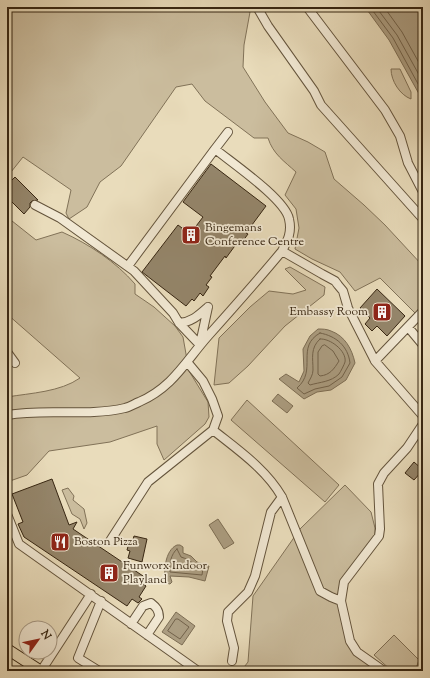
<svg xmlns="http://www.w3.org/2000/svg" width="430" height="678" viewBox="0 0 430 678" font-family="'Sorts Mill Goudy',serif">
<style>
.green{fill:#cbbd9e;stroke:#817258}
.water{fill:#ac9e82;stroke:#7d6e55}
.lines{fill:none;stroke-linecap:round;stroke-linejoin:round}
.shore{stroke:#72624a;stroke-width:1}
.building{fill:#94856a;stroke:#372612}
.minor-casing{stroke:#64543c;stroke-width:10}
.major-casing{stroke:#372612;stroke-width:12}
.minor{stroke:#f1e8d3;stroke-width:8}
.major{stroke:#e9dcbb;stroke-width:10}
.labels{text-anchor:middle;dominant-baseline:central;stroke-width:3.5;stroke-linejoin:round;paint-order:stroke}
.poi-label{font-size:12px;fill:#372612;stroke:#f1e8d3;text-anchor:start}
</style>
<rect width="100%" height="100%" fill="#e9dcbb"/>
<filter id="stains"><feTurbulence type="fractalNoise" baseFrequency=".005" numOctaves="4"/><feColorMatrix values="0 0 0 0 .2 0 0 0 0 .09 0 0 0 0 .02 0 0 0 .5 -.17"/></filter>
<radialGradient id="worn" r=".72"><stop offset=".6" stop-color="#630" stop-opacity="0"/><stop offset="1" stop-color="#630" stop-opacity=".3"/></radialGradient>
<path class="green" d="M7,7h226l17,5 -6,33 -1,22 22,35 23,31 20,9 17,10 9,27 30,26 21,20 38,41v55l-43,-43 -25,13 -15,-19 -28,-13 -17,-10 4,-21 -3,-19 -11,-14 11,-23c-12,-11 -23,-18 -28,-34h-14l-49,-37 -13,-17 -16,3 -55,79 -21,16 -13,25 -18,12 -3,-6 5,-23 -48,-33 -16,20z
M391,69h9l11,23v7c-11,-4 -20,-18 -20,-30z
M7,217l29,23 26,-8c27,12 54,30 73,52v10l19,13 21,19 8,11 6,34 19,31 1,15 -4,7 -41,36 -7,-16v-18l-47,16 -61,9 -22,24 -20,7v-85c24,-4 53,-5 73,-19l-73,-64z
M290,267l35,20 -1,8 -39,31 -37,40 -19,17 -15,2 5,-47 31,-31 19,-16 24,3 13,-4 -21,-21z
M247,400l92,85 -14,17 -94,-82z
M345,485l26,27 4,16v9l-34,45 7,60 30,29h-137l7,-9 5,-66 47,-67z
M68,488l6,8 -1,4 11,9 3,14 -3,6 -4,-10 -8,-5 -10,-24z
M394,635l25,25 -4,11h-23l-18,-16z"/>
<path class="water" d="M365,7h58v94l-34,-61z
M318,329c4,0 9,0 13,2 14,5 21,18 24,32l-9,17 -15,10 -14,2 -13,7 -25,-20 7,-5 13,8 5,-11 -1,-22 7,-13z
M278,394l15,12 -6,7 -15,-12z
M218,519l16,24 -10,6 -15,-24z
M177,545h3l3,2v6l8,3 6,6 12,4 -4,15 -16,-4 -19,-1 2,6 -2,2 -4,-1c-3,-11 -1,-33 11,-38z
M176,612l19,14 -13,19 -20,-13z"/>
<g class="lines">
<path class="shore" d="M370,7l23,31 30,55
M376,7l21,28 26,47
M384,7l18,25 21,38
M320,333c16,3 28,13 30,30l-8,14 -13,9 -14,3 -11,5 -7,-6c21,-18 -2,-41 23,-55z
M320,339c10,-1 27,12 25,23 -1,3 -4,9 -6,12 -8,8 -19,8 -29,11l-2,-2c2,-4 5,-8 5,-13 0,-12 -3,-22 7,-31z
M325,345l8,6 6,10c-5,8 -9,14 -19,15l-2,-2v-22l4,-6z
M177,549l4,8c10,3 12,8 22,11l-1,7 -32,-3c-1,-8 1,-18 7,-23z
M176,619h2l11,8 -9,12 -12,-8z"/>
</g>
<path class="building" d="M211,164l55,42 -20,27 2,1 -8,11 -3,-2 -11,15 -1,-2 -15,20 2,1 -6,8 3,2 -6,9 -3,-3 -6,8 -2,-2 -6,7 -44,-34 36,-47 12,9 13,-17 -20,-15z
M15,177l23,23 -6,1 -2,2v4l-6,7 -17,-17v-12z
M377,289l28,27 -18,20 -10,-10 -5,5 -7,-7 5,-6 -10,-10z
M414,462l9,8 -9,10 -9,-7z
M52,479l17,46 8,-3 -4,7 73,49 -4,5 4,3 -7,11 3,2 -4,4 -6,-4 -5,7 -103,-69 -6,-13 5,-2 -11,-28z
M134,536l13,3 -5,23 -14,-4 2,-7 -3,-1 2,-7h3z"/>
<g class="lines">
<defs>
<path id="minor" d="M257,7l11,19 46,65 7,14 102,114
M307,7l78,103 15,26 8,27 15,29
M215,149l13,-17
M35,205l25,13 74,53 39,42 6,10 21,22
M282,251l40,23 13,7 3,4 5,6 5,17 27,53 48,55
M179,323c13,-1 20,-8 29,-16
M408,327l15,18
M200,344l8,-37
M7,352l8,11
M375,361l48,-50
M7,415c39,-7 79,2 118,-7 5,-1 9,-4 14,-6 34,-15 46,-40 69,-66 25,-28 50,-56 74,-85 6,-11 10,-19 7,-32 -4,-20 -57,-56 -74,-70l-87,117
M213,430c25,20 53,39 69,67l38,94 11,6 10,4
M7,514l12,30 179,127
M110,541l38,-59 65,-52 5,-14 -6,-17 -9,-18 -15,-18
M131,624l12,-18 8,-3c5,4 8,7 8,14l-12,18
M232,661l2,-13 -7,-27 1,-9 20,-20 7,-16 16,-64 11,-15
M41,671l50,-77
M99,671l-21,-13 23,-57
M384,671l-27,-19 -7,-11 -9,-40 3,-19 35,-46 1,-7 -2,-45 6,-11 23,-25 16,-24
M421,671l2,-4"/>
<path id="major" d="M7,649l34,22"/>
</defs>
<use href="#minor" class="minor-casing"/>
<use href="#major" class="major-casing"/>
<use href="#minor" class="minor"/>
<use href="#major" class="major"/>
</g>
<defs>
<symbol id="building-square" viewBox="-11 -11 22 22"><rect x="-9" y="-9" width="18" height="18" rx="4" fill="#8f2418" stroke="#f1e8d3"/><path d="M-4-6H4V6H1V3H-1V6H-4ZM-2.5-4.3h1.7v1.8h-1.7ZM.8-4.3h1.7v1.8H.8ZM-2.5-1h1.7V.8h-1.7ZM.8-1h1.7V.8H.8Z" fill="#fff"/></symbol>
<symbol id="restaurant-square" viewBox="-11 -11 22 22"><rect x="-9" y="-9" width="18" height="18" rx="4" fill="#8f2418" stroke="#f1e8d3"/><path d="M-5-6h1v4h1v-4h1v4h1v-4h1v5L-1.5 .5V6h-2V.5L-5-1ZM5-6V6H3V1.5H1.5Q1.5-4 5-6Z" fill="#fff"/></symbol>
</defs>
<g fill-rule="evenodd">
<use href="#building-square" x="180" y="224" width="22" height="22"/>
<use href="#building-square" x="371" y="301" width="22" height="22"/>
<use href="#restaurant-square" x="49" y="531" width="22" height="22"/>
<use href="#building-square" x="98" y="562" width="22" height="22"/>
</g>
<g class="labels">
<g class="poi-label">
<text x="205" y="228">Bingemans<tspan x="205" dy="14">Conference Centre</tspan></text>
<text x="368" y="312" text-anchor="end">Embassy Room</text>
<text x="74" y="542">Boston Pizza</text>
<text x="123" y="566">Funworx Indoor<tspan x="123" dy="14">Playland</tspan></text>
</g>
</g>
<rect width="430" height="678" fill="none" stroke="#e9dcbb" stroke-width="24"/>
<rect x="8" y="8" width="414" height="662" fill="none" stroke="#372612" stroke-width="2"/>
<rect x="12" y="12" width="406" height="654" fill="none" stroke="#372612"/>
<g transform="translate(38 640) rotate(57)"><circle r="19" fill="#f1e8d3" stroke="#a79a86"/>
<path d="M0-3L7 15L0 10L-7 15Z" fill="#8f2418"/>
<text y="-6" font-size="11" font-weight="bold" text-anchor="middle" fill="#372612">N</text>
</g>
<rect width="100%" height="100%" filter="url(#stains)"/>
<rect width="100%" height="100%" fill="url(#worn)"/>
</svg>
